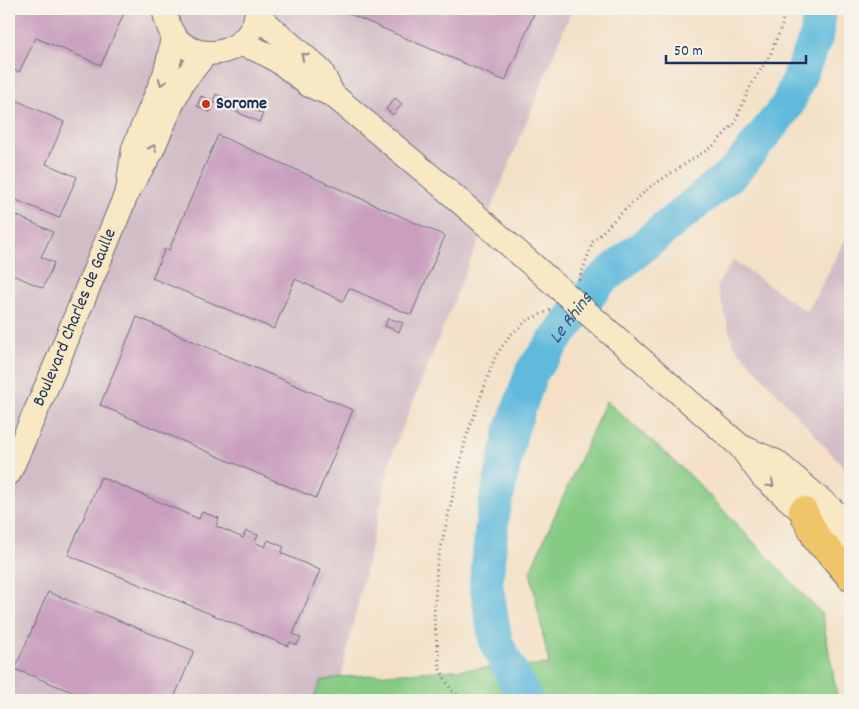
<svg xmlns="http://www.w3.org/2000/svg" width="859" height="709" viewBox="0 0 859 709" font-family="Dekko,sans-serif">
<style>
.industrial{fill:#d2bdc6}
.green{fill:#86cb84;stroke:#507d71}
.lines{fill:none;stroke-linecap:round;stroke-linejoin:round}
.river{stroke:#5ebadc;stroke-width:34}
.building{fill:#c99fbd}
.secondary-casing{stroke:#676d82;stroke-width:26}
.highway-casing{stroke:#676d82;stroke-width:30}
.path{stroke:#676d82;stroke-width:3;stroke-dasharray:1 4;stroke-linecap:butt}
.secondary{stroke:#f8e8c3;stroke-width:24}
.highway{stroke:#eec569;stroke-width:28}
.secondary-bridge-casing{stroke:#676d82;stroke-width:26;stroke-linecap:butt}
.secondary-bridge{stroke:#f8e8c3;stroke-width:24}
.oneway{stroke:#8a8c90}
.poi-dot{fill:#c8321e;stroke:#f7f3e8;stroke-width:2}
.labels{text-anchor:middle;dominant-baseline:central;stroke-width:4.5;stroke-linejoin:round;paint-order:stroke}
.poi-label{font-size:18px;font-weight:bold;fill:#1b2f5e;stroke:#f7f3e8;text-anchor:start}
.street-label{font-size:18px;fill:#1b2f5e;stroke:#f7f3e8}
.water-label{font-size:19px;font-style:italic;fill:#2f5984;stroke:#f7f3e8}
</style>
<rect width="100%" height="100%" fill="#f7f3e8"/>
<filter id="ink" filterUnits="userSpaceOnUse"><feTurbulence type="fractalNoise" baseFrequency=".02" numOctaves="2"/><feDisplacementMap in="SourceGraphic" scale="10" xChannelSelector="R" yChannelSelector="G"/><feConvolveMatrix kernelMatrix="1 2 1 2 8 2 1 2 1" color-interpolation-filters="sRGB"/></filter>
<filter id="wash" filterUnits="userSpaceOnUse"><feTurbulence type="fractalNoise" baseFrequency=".0096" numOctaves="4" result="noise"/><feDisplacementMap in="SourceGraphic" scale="20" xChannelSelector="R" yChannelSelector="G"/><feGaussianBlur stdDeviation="1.12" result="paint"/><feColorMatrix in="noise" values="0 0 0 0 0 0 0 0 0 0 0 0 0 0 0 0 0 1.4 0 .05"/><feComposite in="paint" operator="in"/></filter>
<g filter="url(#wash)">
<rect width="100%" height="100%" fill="#f3e0c6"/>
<path class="industrial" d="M9,9h563l-180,445 -51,223 -20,4 -8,19h-304z
M850,231v243l-117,-130 -16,-58 16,-26 74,52z"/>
<path class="green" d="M606,401l84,74 132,139 16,86h-525l8,-19 20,-4 208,-13 -19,-93z"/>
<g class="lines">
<path class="river" id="s1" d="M526,700l-30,-57 -10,-59 7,-69 18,-83 21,-61 67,-89 137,-112 51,-64 30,-71 2,-26"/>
</g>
<g id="blocks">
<path class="building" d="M9,9h117l-25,56 -65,-27 -17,34 -10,-4z
M338,9h198l-31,72z
M216,94l47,20 -4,8 -44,-20 -5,10 -13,-6 4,-10 12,5z
M9,97l55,25 -18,42 31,13 -18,41 -50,-21z
M395,98l7,6 -9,11 -7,-6z
M218,135l227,101 -34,79 -62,-27 -6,13 -48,-22 -21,50 -122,-51 13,-29 4,1z
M9,212l44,20 -12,25 13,6 -11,25 -34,-15v-11l7,-16 -7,-3z
M137,317l216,93 -37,88 -62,-26 -154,-67z
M388,318l15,5 -4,9 -14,-6z
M101,477l98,42 3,-7 17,6 -3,8 27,12 3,-7 12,4 -3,7 10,5 3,-7 16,7 -3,6 39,17 -27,64 8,4 -4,7 -7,-3 -2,4 -220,-91z
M48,592l146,59 -21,49h-81l-77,-31z"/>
</g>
</g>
<g filter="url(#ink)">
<use href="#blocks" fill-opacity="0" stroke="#676d82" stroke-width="1"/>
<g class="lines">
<defs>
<g id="secondary">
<path d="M164,9c2,9 4,18 9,26 26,34 83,17 84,-26"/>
<path d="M257,15l64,56 12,24"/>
<path d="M240,44l13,4 17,8 14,9 25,20 24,10 108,90 119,104"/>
<path d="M129,181l5,-33 31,-73 5,-20 3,-21"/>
<path d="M644,362l96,84 23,31 87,76"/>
<path d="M742,447l34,15 74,63"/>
<path id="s2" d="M9,473l47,-108 72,-175 22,-36 24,-55 8,-16 24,-30"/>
</g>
<path id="highway" d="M803,511l15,30 10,9 22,26"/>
</defs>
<use href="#secondary" class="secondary-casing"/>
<use href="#highway" class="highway-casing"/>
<path class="path" d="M579,280l14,-38 25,-26 32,-29 63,-41 21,-22 16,-37 21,-34 11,-28 2,-16
M465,700l-14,-10 -11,-21 -6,-51 3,-54 29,-126 29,-81 15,-22 18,-15 25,-11"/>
<use href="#secondary" class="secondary"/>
<use href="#highway" class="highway"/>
<defs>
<path id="secondary-bridge" d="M560,289l84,73"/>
</defs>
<use href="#secondary-bridge" class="secondary-bridge-casing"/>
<use href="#secondary-bridge" class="secondary-bridge"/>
</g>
<defs><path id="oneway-chevron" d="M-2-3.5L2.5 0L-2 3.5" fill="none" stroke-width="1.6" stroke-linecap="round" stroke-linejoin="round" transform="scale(1.25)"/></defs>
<g class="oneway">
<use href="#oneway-chevron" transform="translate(304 56) rotate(-140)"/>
<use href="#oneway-chevron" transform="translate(162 82) rotate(112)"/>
<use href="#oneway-chevron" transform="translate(153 148) rotate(-66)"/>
<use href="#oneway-chevron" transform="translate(771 484) rotate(41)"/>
</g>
</g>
<circle class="poi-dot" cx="206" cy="104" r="5"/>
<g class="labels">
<g class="poi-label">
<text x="216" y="104">Sorome</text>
</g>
<g class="street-label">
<text stroke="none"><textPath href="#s2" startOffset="169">Boulevard Charles de Gaulle</textPath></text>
</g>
<g class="water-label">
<text stroke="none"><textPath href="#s1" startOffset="409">Le Rhins</textPath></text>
</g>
</g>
<rect width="859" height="709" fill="none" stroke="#f7f3e8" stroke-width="30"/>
<path d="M666 55v8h140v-8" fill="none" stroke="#1b2f5e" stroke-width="2.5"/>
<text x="674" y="55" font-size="15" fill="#1b2f5e" stroke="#f7f3e8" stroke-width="4" paint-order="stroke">50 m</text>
</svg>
